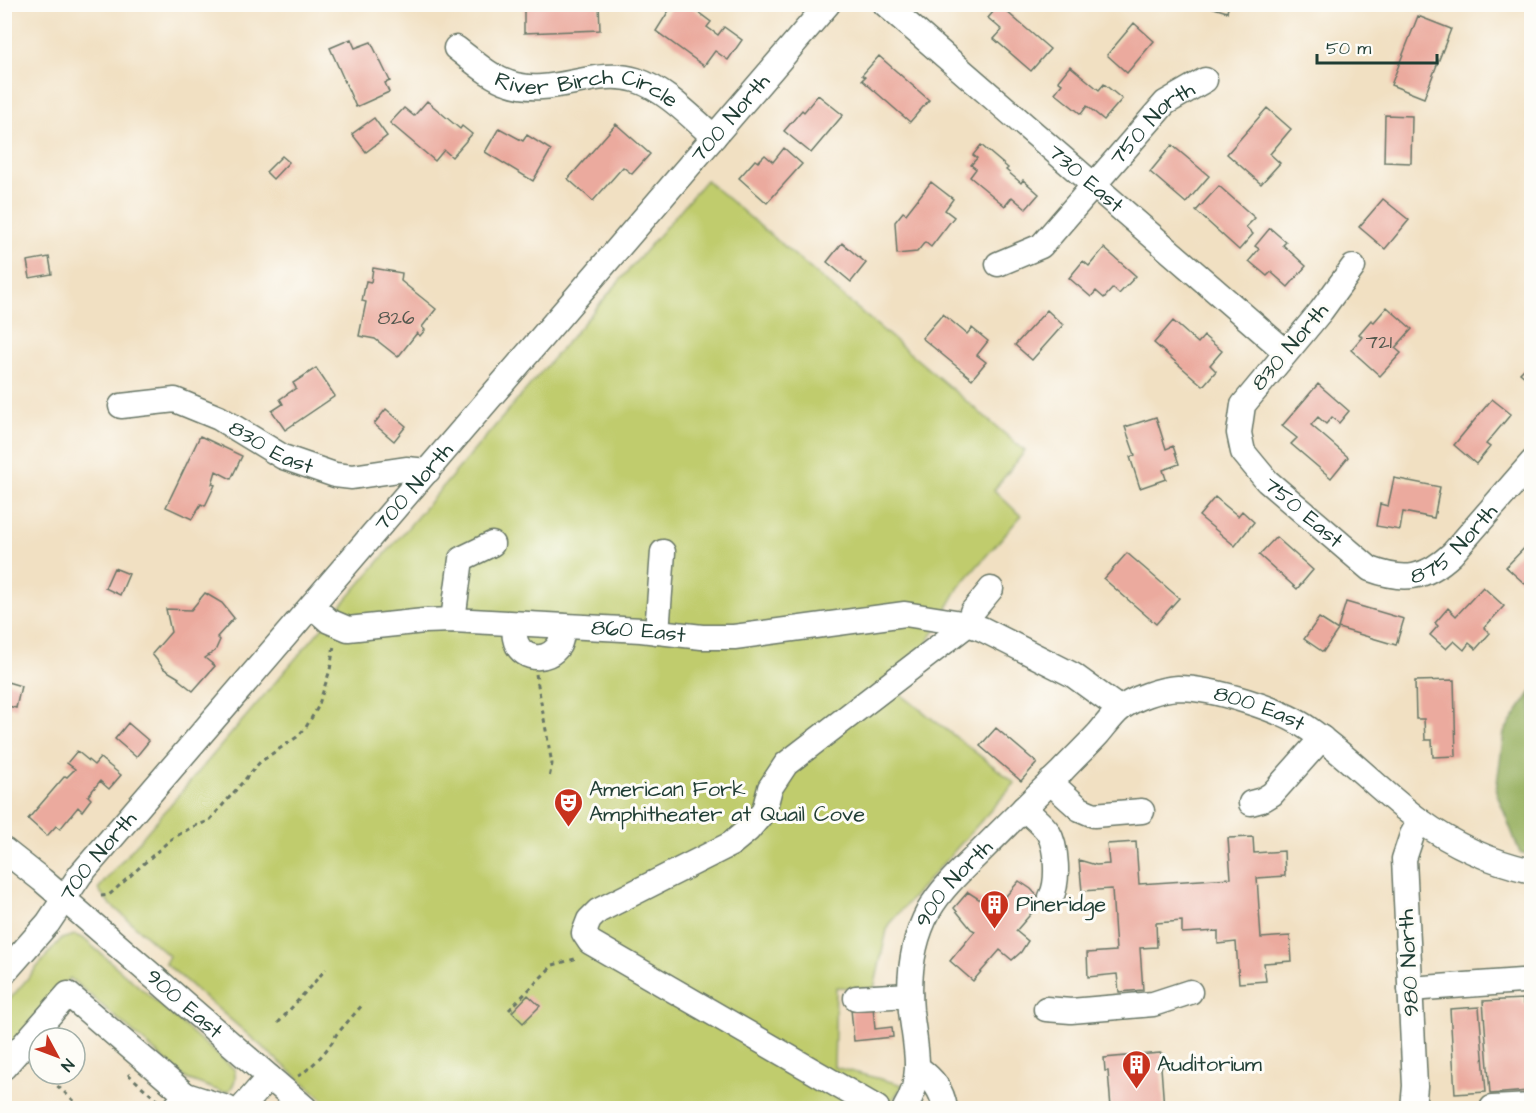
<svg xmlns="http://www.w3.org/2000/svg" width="1536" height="1113" viewBox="0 0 1536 1113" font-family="'Architects Daughter',sans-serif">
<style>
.green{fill:#c0cc6d;stroke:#708450;stroke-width:1.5}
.forest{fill:#98b060;stroke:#5c764a;stroke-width:1.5}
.building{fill:#ebaa9e}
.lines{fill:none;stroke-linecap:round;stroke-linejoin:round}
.minor-casing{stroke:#687666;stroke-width:27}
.path{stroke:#687666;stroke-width:3;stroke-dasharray:4.5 4.5;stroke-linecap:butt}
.minor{stroke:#fff;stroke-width:24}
.labels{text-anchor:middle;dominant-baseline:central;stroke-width:6;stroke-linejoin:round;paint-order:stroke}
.number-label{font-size:20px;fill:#52584e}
.street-label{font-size:22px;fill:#1f3d34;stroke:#fdfcf7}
.poi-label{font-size:22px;fill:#1f3d34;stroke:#fdfcf7;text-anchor:start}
</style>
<rect width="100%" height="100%" fill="#fdfcf7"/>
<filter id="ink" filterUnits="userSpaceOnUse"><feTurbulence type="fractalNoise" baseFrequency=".0167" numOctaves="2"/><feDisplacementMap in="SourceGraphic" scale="12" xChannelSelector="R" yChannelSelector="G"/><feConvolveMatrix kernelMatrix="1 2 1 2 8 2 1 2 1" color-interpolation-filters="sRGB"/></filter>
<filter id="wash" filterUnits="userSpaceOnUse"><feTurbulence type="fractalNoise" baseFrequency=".008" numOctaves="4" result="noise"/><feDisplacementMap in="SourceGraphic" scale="24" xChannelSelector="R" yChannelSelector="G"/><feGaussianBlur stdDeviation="1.35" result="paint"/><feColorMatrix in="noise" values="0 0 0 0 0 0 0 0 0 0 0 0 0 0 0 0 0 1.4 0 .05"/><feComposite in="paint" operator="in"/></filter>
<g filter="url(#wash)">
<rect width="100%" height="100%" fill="#f1e0c2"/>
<path class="green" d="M706,180l319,271 -31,39 27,26 -62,71 -60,106 116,90 -127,142 -14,64 -38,-2 -2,80 69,18 -16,23h-554l-168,-145 4,-7 -60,-53 -11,-14z
M75,935l9,4 150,130c3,8 1,15 -5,22l-7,1 -35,-13 -117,-101 -65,76v-49l56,-66z"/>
<path class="forest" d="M1531,692v162l-11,-1 -24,-62 8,-59z"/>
<g id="blocks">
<path class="building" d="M524,4h75l1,26 -76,3z
M673,4h14l24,18 -4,5 11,8 6,-8 18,13 -14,20 -13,-9 -11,15 -48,-35z
M1201,4h28l-2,8z
M999,5l51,44 -19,22 -37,-32 8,-9 -14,-12z
M1418,16l33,13 -27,69 -33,-13z
M1134,23l20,18 -27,32 -20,-18z
M351,39l4,9 16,-6 19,39 -5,2 4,9 -33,15 -26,-59z
M879,56l50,44 -19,22 -48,-42 3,-3 -3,-2z
M1070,66l29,24 5,-6 18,15 -18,21 -17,-14 -6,8 -26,-21 7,-9 -4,-3z
M818,95l25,20 -32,38 -27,-22 18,-21 2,2z
M427,101l33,28 2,-3 10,8 -20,23 -8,-7 -9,11 -45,-38 14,-15 10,8z
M1267,108l24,21 -21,25 10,9 -19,21 -34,-30z
M1385,115l27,1 -1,47 -27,-1z
M374,118l13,18 -21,16 -14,-18z
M616,124l34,30 -18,20 -9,-7 -30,34 -25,-22z
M499,128l24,13 4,-6 24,15 -18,31 -48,-29z
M981,145l27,23 -2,2 15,13 2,-3 16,14 -13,15 -14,-12 -7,9 -35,-29 6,-8 -5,-4 6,-7 -4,-3z
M1172,145l37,31 -23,27 -36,-31z
M784,148l18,16 -35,39 -28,-25 16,-18 3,2 7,-7 8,7z
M282,156l7,6 -16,17 -7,-7z
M931,182l22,17 -8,11 9,7 -23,30 -6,-5 -8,10 -20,2 -2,-32 8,-10 3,2z
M1219,186l36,32 -9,9 7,7 -14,16 -43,-39z
M1383,199l26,21 -24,29 -26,-22z
M1270,228l16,14 -3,3 23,21 -18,21 -17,-15 -4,4 -18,-15 10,-12 -4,-3z
M842,243l24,20 -15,19 -24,-20z
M1104,248l32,28 -17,18 -6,-6 -9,10 -8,-7 -5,6 -22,-19 14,-17 6,5z
M49,257l3,17 -22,4 -3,-17z
M373,268l29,5 -1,8 35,28 -14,18 3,3 -5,6 -3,-3 -19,24 -23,-18 -16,-3 7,-34 -4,-1 4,-20 5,1z
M1387,307l25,22 -17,19 6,5 -21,23 -29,-26 11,-13 -3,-3 12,-14 3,2z
M1047,310l16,15 -31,35 -17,-15z
M943,314l24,20 5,-6 16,13 -11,14 9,7 -14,17 -50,-41z
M1173,321l25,22 6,-7 18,15 -12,14 6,6 -13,15 -49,-43z
M1532,361v22l-12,-10z
M316,368l19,28 -50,34 -13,-19 11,-7 -3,-5 16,-11 -3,-5z
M1318,384l31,27 -10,12 -7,-6 -6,7 -8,-7 -7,8 37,32 -17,21 -40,-34 6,-6 -15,-12z
M1492,399l19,15 -25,30 4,3 -14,17 -22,-19z
M386,409l20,17 -12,15 -20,-17z
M1156,417l10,32 7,-3 6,18 -16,6 3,9 -26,9 -10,-31 5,-2 -10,-28z
M200,436l42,20 -11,23 -15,-8 -4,13 3,1 -10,21 -4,-2 -9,15 -26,-12z
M1394,478l46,9 -6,31 -31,-6 -3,18 -24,-4 4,-22 8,2z
M1215,497l23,19 4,-5 12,11 -19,24 -36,-30z
M1276,537l37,33 -16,19 -38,-34z
M1532,540v36l-7,8 -19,-17z
M1127,553l52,45 -23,26 -52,-45z
M114,568l15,6 -9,21 -15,-7z
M1483,587l21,19 -20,22 6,5 -14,16 -7,-6 -5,7 -10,-9 -8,8 -16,-14 8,-9 -3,-3 13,-15 8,8z
M205,593l17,10 12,15 -17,19 3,3 -5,11 -10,7 10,8 -22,25 -15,-12 1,-1 -15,-9 -12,-15 19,-22 -5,-23 25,1z
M1346,602l58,17 -8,26 -58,-17z
M1319,618l19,12 -15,22 -19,-13z
M1454,680l2,76 -23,1 -1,-17h-7l-1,-21h-8l-1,-38z
M4,681l17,5 -5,22 -12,-3z
M128,723l21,18 -13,16 -21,-18z
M996,728l41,35 -16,18 -41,-35z
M77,751l17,14 6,-7 21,17 -12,14 -9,-8 -12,15 3,3 -9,12 -4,-4 -18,22 -4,-3 -9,10 -19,-17 37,-43 2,1 8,-8 -8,-6z
M1253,837l1,16 30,-2 1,25 -28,2 4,60 29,-2 2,25 -28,2 2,18 -27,2 -3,-41 -18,2v-13l-36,2v-12l-26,2 1,24 -17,1 3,42 -24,2 -2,-18 -29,3 -1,-24 29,-2 -4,-62 -30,2 -3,-31 17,5 13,-1 -2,-20 29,-2 3,42 92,-6 -3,-40z
M1019,881l12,8 11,12 -26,30 12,10 -7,11 -9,8 -12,-10 -27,31 -23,-20 25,-30 -4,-2 -17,-21 14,-16 22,14 4,4z
M528,995l12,11 -17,17 -11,-11z
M1523,999v5l9,-1v75h-2l-3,-13 2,26 -39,3 -7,-93z
M873,1006l2,23 17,-2 1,10 -39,4 -3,-32z
M1479,1007l7,85 -31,2 -5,-85z
M1160,1053l3,1 1,12 -3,1 3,41h-53l-3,-37h-3l-1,-13z"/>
</g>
</g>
<g filter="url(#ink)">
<use href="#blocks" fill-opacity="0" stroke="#687666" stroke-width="1.5"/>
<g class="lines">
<defs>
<g id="minor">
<path id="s1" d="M885,4l401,348"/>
<path id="s2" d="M456,48c16,12 34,29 53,35 42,15 86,-16 127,-3 30,10 55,37 78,57"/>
<path id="s3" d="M998,264l43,-18 124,-143 40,-23"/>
<path id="s4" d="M1353,267l-32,44 -78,94 -4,28 4,19 24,29 103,88c35,13 55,10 82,-15l80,-92"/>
<path id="s5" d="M121,406l54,-6 44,18 64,39 52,18 17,2 54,-8 22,2"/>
<path id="s6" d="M313,607l16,14 19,8 76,-8 29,-1 188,10 61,7h32l171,-23 63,10 14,5 91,46 47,34"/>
<path d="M453,620l8,-61 31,-15"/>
<path d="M516,624c-1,4 -2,10 -1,14 4,22 32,26 44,7 3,-6 3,-13 4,-19"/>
<path d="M657,632l6,-80"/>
<path d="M1050,782l30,27 14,6 48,-4"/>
<path d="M1251,803l11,-3 10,-6 50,-56"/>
<path d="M1024,808c7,8 18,15 24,24 9,15 11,50 3,65"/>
<path id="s7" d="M4,850l38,30 263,228"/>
<path id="s8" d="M4,973l44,-50 32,-48 748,-871"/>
<path d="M1410,989l111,-8"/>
<path d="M856,998l54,-3"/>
<path d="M1046,1009l25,2 82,-7 37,-12"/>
<path d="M4,1067l64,-73 118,101 -11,13"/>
<path d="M918,1068c15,11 24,22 27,40"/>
<path d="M186,1095l41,13"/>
<path d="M242,1108l27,-31"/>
<path d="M877,1108l-287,-166 -6,-9 5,-13 9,-9 133,-67 17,-14 16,-19 6,-23 16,-24 182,-140 4,-12 19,-23"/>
<path id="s9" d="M905,1108c20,-32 10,-62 6,-97 -3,-35 1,-70 18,-101 14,-24 35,-42 54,-61 26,-26 52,-52 78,-77 12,-13 25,-25 37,-38 7,-8 14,-18 22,-25 14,-11 40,-20 58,-21 35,0 103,21 131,41 39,27 72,63 110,91 34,25 72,42 113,51"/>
<path d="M1413,1108l2,-22 -11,-227 8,-24 8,-14"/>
<path d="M1492,1108l40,-2"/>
</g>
</defs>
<use href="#minor" class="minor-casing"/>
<path class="path" d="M536,674l16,90 -3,14
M101,896l8,-1 62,-56 21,-12 17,-6 51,-59 37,-25 9,-10 12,-20 12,-37 4,-25
M509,1010l44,-45 25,-7
M278,1023l48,-54
M33,1065l6,5
M44,1074l38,34
M128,1074l29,26
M298,1076c11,-5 34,-30 38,-41l28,-32"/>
<use href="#minor" class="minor"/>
</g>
</g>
<defs>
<symbol id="theatre-pin" viewBox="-11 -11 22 30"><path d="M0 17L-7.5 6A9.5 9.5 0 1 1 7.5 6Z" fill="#c8321e" stroke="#fdfcf7"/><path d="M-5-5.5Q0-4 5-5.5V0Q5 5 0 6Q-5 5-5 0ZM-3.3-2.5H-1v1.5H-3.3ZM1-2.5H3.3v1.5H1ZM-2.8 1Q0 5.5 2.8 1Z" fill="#fff"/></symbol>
<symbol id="building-pin" viewBox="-11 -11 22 30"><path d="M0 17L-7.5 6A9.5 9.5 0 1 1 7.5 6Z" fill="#c8321e" stroke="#fdfcf7"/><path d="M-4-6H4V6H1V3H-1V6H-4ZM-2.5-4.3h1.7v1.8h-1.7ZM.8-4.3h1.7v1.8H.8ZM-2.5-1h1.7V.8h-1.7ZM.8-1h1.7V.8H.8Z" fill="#fff"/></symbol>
</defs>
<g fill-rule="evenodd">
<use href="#theatre-pin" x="552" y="786" width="33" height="45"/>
<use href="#building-pin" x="978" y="888" width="33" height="45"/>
<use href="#building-pin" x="1120" y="1048" width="33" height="45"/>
</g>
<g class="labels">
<g class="number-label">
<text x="396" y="318">826</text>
<text x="1379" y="342">721</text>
</g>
<g class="street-label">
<text stroke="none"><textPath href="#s2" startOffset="144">River Birch Circle</textPath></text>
<text stroke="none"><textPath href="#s8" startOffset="1122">700 North</textPath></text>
<text stroke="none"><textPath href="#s3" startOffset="213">750 North</textPath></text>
<text stroke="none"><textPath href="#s1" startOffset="266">730 East</textPath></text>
<text transform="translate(1290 347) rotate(-50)">830 North</text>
<text stroke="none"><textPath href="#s5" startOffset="162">830 East</textPath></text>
<text stroke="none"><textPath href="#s8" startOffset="636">700 North</textPath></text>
<text stroke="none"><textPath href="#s4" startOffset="310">750 East</textPath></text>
<text stroke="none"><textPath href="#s4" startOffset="494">875 North</textPath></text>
<text stroke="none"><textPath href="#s6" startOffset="333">860 East</textPath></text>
<text stroke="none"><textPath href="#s9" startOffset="628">800 East</textPath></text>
<text stroke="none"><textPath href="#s8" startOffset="150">700 North</textPath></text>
<text stroke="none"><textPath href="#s9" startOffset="240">900 North</textPath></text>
<text transform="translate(1409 963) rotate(-93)">980 North</text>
<text stroke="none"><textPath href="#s7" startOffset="237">900 East</textPath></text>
</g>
<g class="poi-label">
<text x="589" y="789">American Fork<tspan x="589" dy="25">Amphitheater at Quail Cove</tspan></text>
<text x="1016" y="904">Pineridge</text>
<text x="1157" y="1064">Auditorium</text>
</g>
</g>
<rect width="1536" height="1113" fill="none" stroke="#fdfcf7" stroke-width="24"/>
<g transform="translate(57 1056) rotate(131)"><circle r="28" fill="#fdfcf7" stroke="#a4b0a9" stroke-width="1.5"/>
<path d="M0-4.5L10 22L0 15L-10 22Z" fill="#c8321e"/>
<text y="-9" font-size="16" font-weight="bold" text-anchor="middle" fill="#1f3d34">N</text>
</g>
<path d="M1317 54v9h120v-9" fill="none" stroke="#1f3d34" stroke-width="3"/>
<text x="1326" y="54" font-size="18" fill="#1f3d34" stroke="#fdfcf7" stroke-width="4.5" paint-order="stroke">50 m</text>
</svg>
